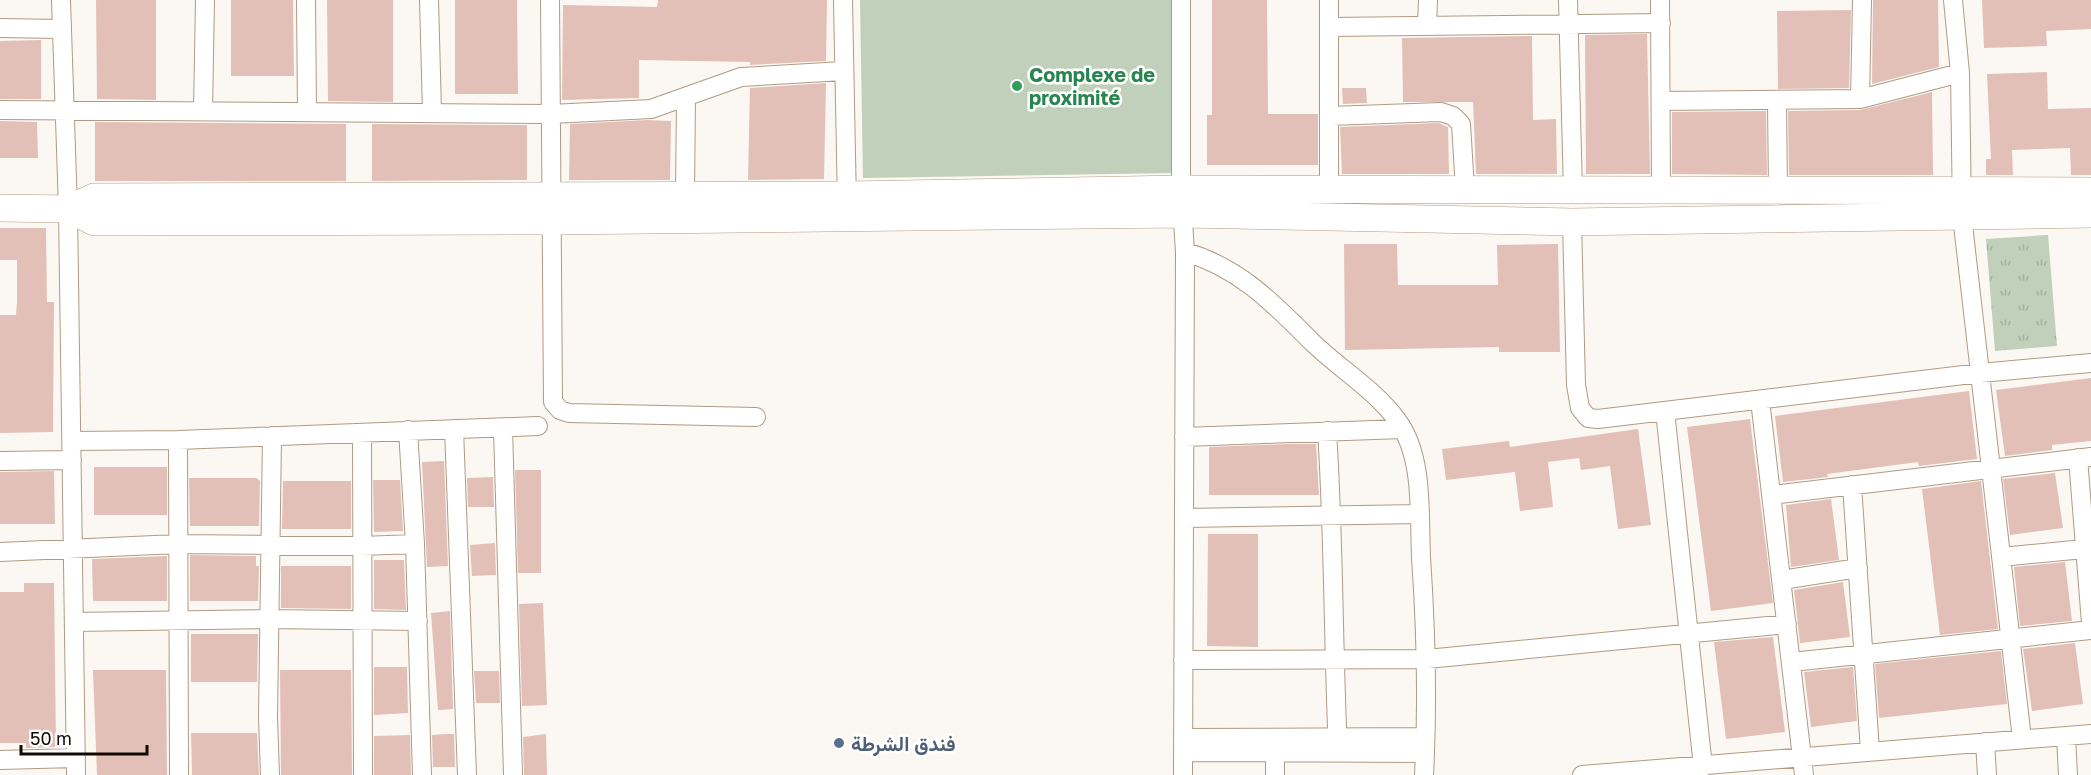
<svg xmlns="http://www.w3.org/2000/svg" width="2091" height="775" viewBox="0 0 2091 775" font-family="'Golos Text',Vazirmatn,sans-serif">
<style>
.grass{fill:#c1d0ba}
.park{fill:url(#park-tufts)}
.building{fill:#e2c0b8}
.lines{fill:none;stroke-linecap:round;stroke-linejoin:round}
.street-casing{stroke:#af9b84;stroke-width:20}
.secondary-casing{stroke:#af9b84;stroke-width:28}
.street{stroke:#fff;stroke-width:18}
.secondary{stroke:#fff;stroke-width:27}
.leisure-dot{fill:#2e9e5b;stroke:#fff;stroke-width:2}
.service-dot{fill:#5c6f8a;stroke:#fff;stroke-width:2}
.labels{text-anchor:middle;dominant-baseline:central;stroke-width:5;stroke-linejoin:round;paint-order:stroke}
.leisure-label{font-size:20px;font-weight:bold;fill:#27864d;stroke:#fff;text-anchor:start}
.service-label{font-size:20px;font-weight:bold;fill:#4e5e75;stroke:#fff;text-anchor:start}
</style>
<defs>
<pattern id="park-tufts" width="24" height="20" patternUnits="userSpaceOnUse" patternTransform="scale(1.5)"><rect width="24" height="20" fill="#c1d0ba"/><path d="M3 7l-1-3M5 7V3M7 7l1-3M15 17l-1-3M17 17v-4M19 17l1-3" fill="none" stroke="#a5b19e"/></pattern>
</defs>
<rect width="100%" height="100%" fill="#fbf7f2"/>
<path class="grass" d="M860,0h311l4,173 -312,5z"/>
<path class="park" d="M2048,235l9,111 -62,5 -9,-112z"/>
<path class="building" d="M96,0h60v100l-59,-1z
M231,0h62l1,76h-63z
M327,0h66v102l-65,-1z
M455,0h62l1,94h-63z
M658,0h169l-1,61 -76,4v-3l-111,-2v38l-77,2 1,-95 94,2z
M1212,0h55l1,114h50v51h-111v-50h5z
M1873,0h65l1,67 -67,17z
M1982,0h109v29l-45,2 1,15 -63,2z
M1851,10l-2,78 -71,1 -1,-78z
M1647,34l3,140h-64l-1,-139z
M1532,36l1,84 23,-1 1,55h-81l-3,-72h-70l-1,-64z
M41,40v59h-41v-58z
M2047,72l1,37 43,-1v67h-20l-1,-27 -58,2 1,25h-27v-16h5l-4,-85z
M826,83l-2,96 -76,1 2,-92z
M1342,88h24l1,15 -24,1z
M1932,92l1,83h-144l-1,-64 72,-1z
M1766,111l1,64 -95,-1v-62z
M647,120l24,1 -1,59h-101l1,-56z
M0,121l37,1 1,36h-38z
M95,122l251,2v57h-251z
M1439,123l9,4 1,47h-107l-2,-47z
M372,124l155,1v55l-155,1z
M0,228h46l1,74h7l-1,130 -53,1v-118h16l1,-13v-42h-17z
M1344,244h53l1,41h100l-1,-40 61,-1 2,108h-61v-5l-154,3z
M2091,378v63l-39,4v5l-47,6 -9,-66z
M1969,391l8,68 -58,7 -1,-4 -91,12 1,3 -45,5 -8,-66z
M1750,419l23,184 -62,8 -24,-184z
M1638,429l13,96 -33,4 -8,-63 -29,4 -2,-12 -31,4 5,45 -33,4 -5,-39 -69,8 -4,-31 67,-8 1,6z
M1287,444h29l3,51h-110v-48z
M444,461l4,105 -21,1 -5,-105z
M94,467h73v48h-73z
M515,470h26v103h-23z
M54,471l1,53h-55v-52z
M2055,473l8,55 -53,7 -7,-56z
M493,477l1,30h-26l-1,-29z
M189,478h68l3,3 -1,45h-69z
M373,480h27l3,51 -29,1z
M283,481h68v48h-69z
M1981,481l17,148 -58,6 -18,-146z
M1831,499l8,61 -48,7 -5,-62z
M1208,534h50v113l-51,-1z
M495,543l1,32 -24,1 -2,-31z
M190,555l66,1v10h3l-1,35h-68z
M167,556v45h-74l-1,-42z
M374,560h30l2,50 -32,-1z
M2065,562l7,59 -52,5 -6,-59z
M281,566h70v43l-70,-1z
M1843,582l7,55 -50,6 -6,-53z
M24,583h30l2,164 -30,1v-5h-26v-151h24z
M543,603l4,102 -25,1 -3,-102z
M450,611l3,98 -15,1 -7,-97z
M191,634h67l-1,48h-66z
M1773,637l12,95 -59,7 -12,-97z
M2075,643l8,61 -51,7 -9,-62z
M2001,651l6,53 -128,14 -4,-54z
M374,667h33l1,46 -34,2z
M1853,667l4,54 -46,6 -7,-55z
M93,670h73l1,105h-70z
M280,670h71l1,105h-71z
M474,671h25l1,32h-24z
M191,733h66l2,42h-67z
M446,734h8l1,33h-22l-1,-32z
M546,734l1,41h-23l-1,-38z
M410,735l1,40h-37v-39z"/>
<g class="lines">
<defs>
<path id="street" d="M61,0l7,209 8,566
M306,0l1,111
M429,0l3,112
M550,0l3,402 7,8 9,3 187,4
M843,0l4,205
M1181,0v189l4,63 -2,523
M1329,0v190
M1568,0l5,191
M1660,0l1,191
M1953,0l7,73 2,143 60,523
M1427,25l1,-25
M1329,27l332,-4
M0,28l61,1
M1860,99l2,-99
M1661,101l199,-2 100,-26
M1777,102l1,89
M0,110l551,4 100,-5 90,-32 102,-6
M203,111l2,-111
M1330,116l111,-4 12,4 8,8 4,65
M685,194l1,-97
M1572,222l4,163 4,23 8,10 10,1 382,-46 111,-10
M1185,252c54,15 89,52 128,91 27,26 61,46 84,77 27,36 22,93 24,137 5,73 7,145 3,218
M1760,400l44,375
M1665,411l38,356
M503,428l10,347
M454,429l13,346
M408,430l7,114 7,231
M1327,431c7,107 6,214 11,320
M362,433l1,342
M1184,437l218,-8
M178,440l1,335
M72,441l106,-1 360,-14
M2078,458l13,165
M0,461l72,-1
M1852,485l18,266
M1772,495l319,-38
M1184,518l235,-4
M0,552l177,-8 184,2 54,-2
M2001,557l83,-8
M1782,580l76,-12
M74,622l195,-3 149,2
M1183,660l244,-1 360,-35
M1792,662l299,-32
M2066,736l2,39
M1183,738l242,-1
M1985,742l2,33
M1183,752l242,1
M0,760l76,-2
M270,775l-2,-58 4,-281
M1275,775v-24
M1582,775l509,-41"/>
<path id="secondary" d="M0,208l68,1 26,13 458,-1 631,-7 389,8 519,-8
M68,209l26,-12 753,-2 334,-6 910,2"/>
</defs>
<use href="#street" class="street-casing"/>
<use href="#secondary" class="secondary-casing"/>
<use href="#street" class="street"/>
<use href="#secondary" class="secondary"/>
</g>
<circle class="leisure-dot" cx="1017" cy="86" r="6"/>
<circle class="service-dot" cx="839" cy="743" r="6"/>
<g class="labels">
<g class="leisure-label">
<text x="1029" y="74">Complexe de<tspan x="1029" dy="23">proximité</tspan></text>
</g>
<g class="service-label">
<text x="851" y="743">فندق الشرطة</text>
</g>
</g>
<path d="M21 745v9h126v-9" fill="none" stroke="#110a04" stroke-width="3"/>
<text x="30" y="745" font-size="18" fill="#110a04" stroke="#ffffff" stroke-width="4.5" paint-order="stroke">50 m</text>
</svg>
